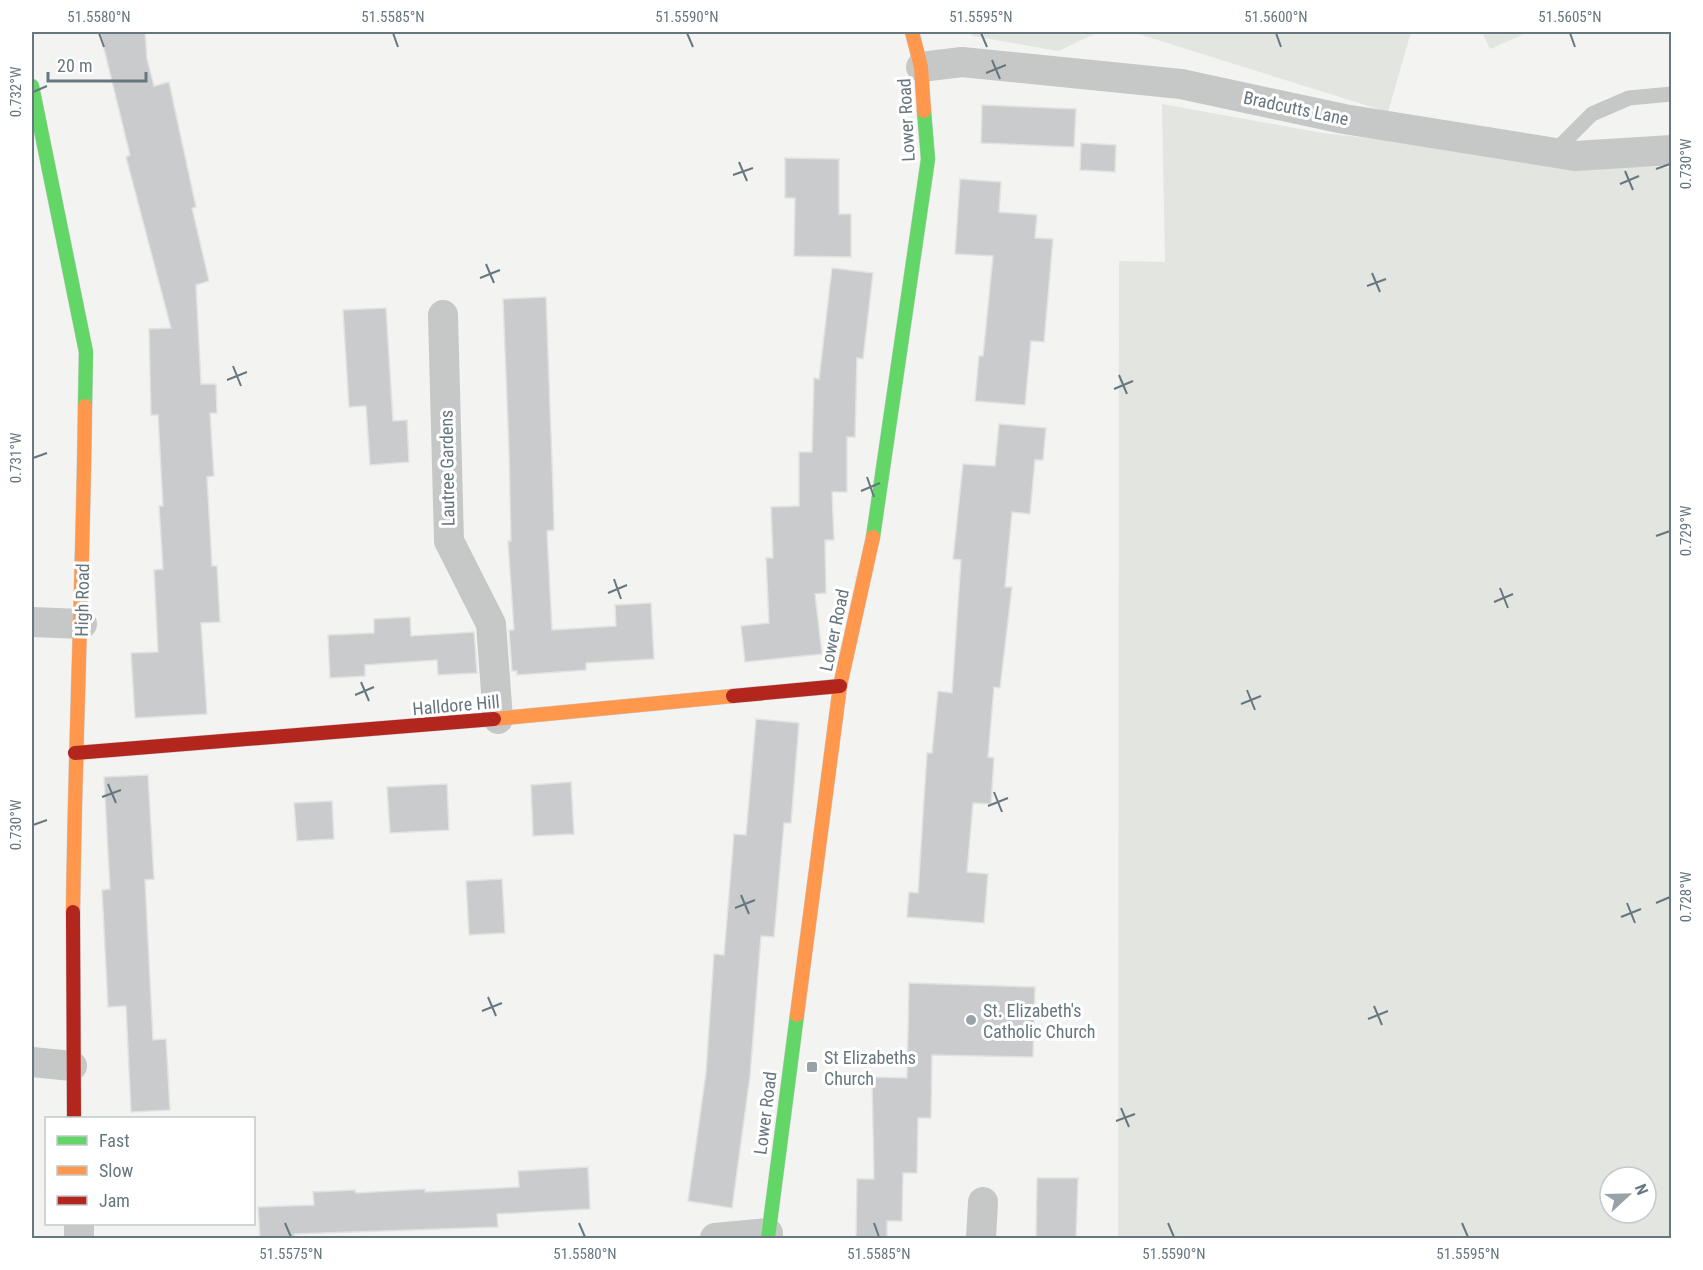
<svg xmlns="http://www.w3.org/2000/svg" width="1703" height="1270" viewBox="0 0 1703 1270" font-family="'Roboto Condensed',sans-serif">
<style>
.green{fill:#e2e5e0;fill-rule:evenodd}
.building{fill:#cacbcc;stroke:#e2e2e2;stroke-width:1.5}
.lines{fill:none;stroke-linecap:round;stroke-linejoin:round}
.fast-casing{stroke:#cfd0d0;stroke-width:15}
.slow-casing{stroke:#cfd0d0;stroke-width:15}
.jam-casing{stroke:#cfd0d0;stroke-width:15}
.lane{stroke:#c6c8c8;stroke-width:15}
.street{stroke:#c6c8c8;stroke-width:30}
.fast{stroke:#63d668;stroke-width:14}
.slow{stroke:#ff974d;stroke-width:14}
.jam{stroke:#b3261e;stroke-width:14}
.ticks{fill:none;stroke:#67777f;stroke-width:2}
.poi-dot{fill:#98a2a7;stroke:#fff;stroke-width:2}
.labels{text-anchor:middle;dominant-baseline:central;stroke-width:6;stroke-linejoin:round;paint-order:stroke}
.street-label{font-size:18px;fill:#67777f;stroke:#fff}
.poi-label{font-size:18px;fill:#67777f;stroke:#fff;text-anchor:start}
.neatline{fill:none;stroke:#67777f;stroke-width:2}
.ticks-label{font-size:15px;text-anchor:middle;fill:#67777f}
</style>
<rect width="100%" height="100%" fill="#f3f3f2"/>
<path class="green" d="M969,32h130l-41,19 -85,-15z
M1132,32h279l-23,80z
M1482,32h46l-38,17z
M1162,104l160,29 270,30 79,5v1070h-553l1,-977 46,1zM1610,1177h36v36h-36z"/>
<path class="building" d="M100,32h45l2,27 7,27 15,-4 27,125 -4,1 17,73 -13,4 5,99h15l1,29h-7l4,63 -7,1 5,89h5l3,56 -19,1 6,91 -72,4 -4,-65 27,-1 -4,-82 9,-1 -4,-63h4l-5,-91h-7l-2,-86 22,-1 -45,-171 4,-2z
M982,105l94,4 -2,38 -93,-4z
M1081,143l35,2 -1,27 -35,-2z
M785,158l54,1v55h12v43l-57,-1 1,-58h-10z
M960,179l41,3 -2,30 38,3 -2,23 18,1 -9,103 -13,-1 -6,64 -50,-4 4,-45h4l10,-100 -38,-2z
M832,268l41,5 -10,86 -6,-1 -2,79h-8v55h-15l2,48h-9l1,53 -11,1 7,60 -77,8 -4,-36 28,-3 -3,-65h7l-2,-51 28,-1v-54h13l2,-74 5,1z
M546,297l7,193 1,40 -7,1 5,99 64,-4 -1,-21 36,-2 3,56 -68,4v7l-69,5v-4h-5l-3,-41h5l-6,-89h3l-2,-91 -6,-151z
M386,308l7,113 14,-1 2,42 -39,3 -4,-59 -17,1 -6,-97z
M999,424l47,4 -3,32h-8l-5,54 -18,-2 -7,75h7l-12,101 -6,-1 -6,70 6,1 -3,46 -18,-1 -6,69 21,2 -4,49 -77,-6 2,-25 9,1 9,-140h5l6,-62 14,2 9,-133 -8,-1 10,-95 32,2z
M410,617l1,19 63,-4 3,41 -39,2 -1,-15 -72,5v11l-35,2 -2,-43 46,-2v-14z
M756,719l43,4 -8,100h-7l-10,114 -13,-1 -11,140 -18,132 -44,-7 18,-128 8,-119 10,1 10,-121 12,1z
M148,775l6,104 -9,1 8,160 13,-1 4,71 -39,2 -5,-106 -18,1 -6,-117 8,-1 -6,-112z
M571,782l3,52 -41,2 -2,-51z
M447,784l2,46 -59,3 -3,-46z
M332,801l2,38 -37,2 -3,-38z
M502,879l3,54 -36,2 -3,-54z
M909,983l126,4 -2,70 -101,-2 -1,63h-13l-1,55h-14l-1,48h-15v18h-31l1,-60h17l-2,-102 35,1z
M588,1167l2,42 -93,5 1,13 -204,7v5h-34l-2,-32 56,-2 -1,-13 42,-2 1,3 69,-4v3l94,-5 -1,-16z
M1037,1178h41l-2,61h-40z"/>
<g class="lines">
<defs>
<path id="fast" d="M32,86l54,266 -1,54
M873,537l55,-378 -4,-48
M768,1238l29,-223"/>
<path id="slow" d="M912,32l9,35 3,44
M494,719l239,-23
M73,912c2,-168 10,-337 12,-506
M797,1015l43,-329 33,-149"/>
<path id="jam" d="M733,696l107,-10
M75,753l419,-34
M73,912l1,206"/>
</defs>
<use href="#fast" class="fast-casing"/>
<use href="#slow" class="slow-casing"/>
<use href="#jam" class="jam-casing"/>
<path class="lane" d="M1554,152l38,-38 37,-16 43,-4"/>
<path class="street" d="M921,67l41,-5 219,22 163,35 231,37 97,-6
M443,315l6,226 42,83 7,95
M32,622l50,2
M32,1062l40,4
M79,1224v14
M715,1238l53,-5
M981,1238l2,-36"/>
<use href="#fast" class="fast"/>
<use href="#slow" class="slow"/>
<use href="#jam" class="jam"/>
</g>
<path class="ticks" d="M99,33l5,14M393,33l5,14M687,33l6,14M981,33l6,14M1276,33l5,14M1570,33l5,14M992,60l8,19M986,73l20,-8M33,92l14,-6M739,162l8,19M1656,169l14,-5M1625,171l8,19M733,175l20,-7M1620,184l19,-8M486,264l8,19M1372,273l8,19M480,278l20,-8M1367,286l19,-7M233,366l8,20M1119,375l8,19M227,380l20,-8M1114,389l19,-8M33,458l14,-5M867,477l7,20M861,491l19,-8M1656,536l14,-5M614,579l7,20M1500,588l8,20M608,593l19,-8M1494,602l19,-8M361,682l8,19M1247,690l8,20M355,695l19,-8M1241,704l20,-8M108,784l8,19M994,792l8,20M102,797l19,-7M988,806l20,-8M33,825l14,-5M741,895l8,19M1627,903l8,20M1656,903l14,-6M735,908l20,-8M1621,917l20,-8M488,997l8,19M1374,1006l8,19M482,1011l20,-8M1368,1019l20,-8M1121,1108l8,19M1116,1121l19,-7M285,1223l6,14M579,1223l6,14M874,1223l5,14M1168,1223l6,14M1462,1223l6,14"/>
<g class="poi-dot">
<circle cx="971" cy="1020" r="6"/>
<rect x="806" y="1061" width="12" height="12" rx="3"/>
</g>
<g class="labels">
<g class="street-label">
<text transform="translate(1296 108) rotate(12)">Bradcutts Lane</text>
<text transform="translate(906 120) rotate(-93)">Lower Road</text>
<text transform="translate(447 468) rotate(-91)">Lautree Gardens</text>
<text transform="translate(82 600) rotate(-89)">High Road</text>
<text transform="translate(834 630) rotate(-78)">Lower Road</text>
<text transform="translate(456 705) rotate(-5)">Halldore Hill</text>
<text transform="translate(765 1113) rotate(-83)">Lower Road</text>
</g>
<g class="poi-label">
<text x="983" y="1010">St. Elizabeth's<tspan x="983" dy="21">Catholic Church</tspan></text>
<text x="824" y="1057">St Elizabeths<tspan x="824" dy="21">Church</tspan></text>
</g>
</g>
<rect width="1703" height="1270" fill="none" stroke="#ffffff" stroke-width="66"/>
<rect x="45" y="1117" width="210" height="108" fill="#ffffff" stroke="#c2c9cc" stroke-width="1.5"/>
<rect x="57" y="1136" width="30" height="9" fill="#63d668" stroke="#c2c9cc" stroke-width="1.5"/>
<text x="99" y="1147" font-size="18" fill="#67777f">Fast</text>
<rect x="57" y="1166" width="30" height="9" fill="#ff974d" stroke="#c2c9cc" stroke-width="1.5"/>
<text x="99" y="1177" font-size="18" fill="#67777f">Slow</text>
<rect x="57" y="1196" width="30" height="9" fill="#b3261e" stroke="#c2c9cc" stroke-width="1.5"/>
<text x="99" y="1207" font-size="18" fill="#67777f">Jam</text>
<g transform="translate(1628 1195) rotate(68)"><circle r="28" fill="#ffffff" stroke="#c2c9cc" stroke-width="1.5"/>
<path d="M0-4.5L10 22L0 15L-10 22Z" fill="#98a2a7"/>
<text y="-9" font-size="16" font-weight="bold" text-anchor="middle" fill="#67777f">N</text>
</g>
<path d="M48 72v9h98v-9" fill="none" stroke="#67777f" stroke-width="3"/>
<text x="57" y="72" font-size="18" fill="#67777f" stroke="#ffffff" stroke-width="4.5" paint-order="stroke">20 m</text>
<rect x="33" y="33" width="1637" height="1204" class="neatline"/>
<g class="ticks-label">
<text x="99" y="22">51.5580°N</text>
<text x="393" y="22">51.5585°N</text>
<text x="687" y="22">51.5590°N</text>
<text x="981" y="22">51.5595°N</text>
<text x="1276" y="22">51.5600°N</text>
<text x="1570" y="22">51.5605°N</text>
<text transform="translate(16 92) rotate(-90)" y="5">0.732°W</text>
<text transform="translate(1686 164) rotate(-90)" y="5">0.730°W</text>
<text transform="translate(16 458) rotate(-90)" y="5">0.731°W</text>
<text transform="translate(1686 531) rotate(-90)" y="5">0.729°W</text>
<text transform="translate(16 825) rotate(-90)" y="5">0.730°W</text>
<text transform="translate(1686 897) rotate(-90)" y="5">0.728°W</text>
<text x="291" y="1259">51.5575°N</text>
<text x="585" y="1259">51.5580°N</text>
<text x="879" y="1259">51.5585°N</text>
<text x="1174" y="1259">51.5590°N</text>
<text x="1468" y="1259">51.5595°N</text>
</g>
</svg>
